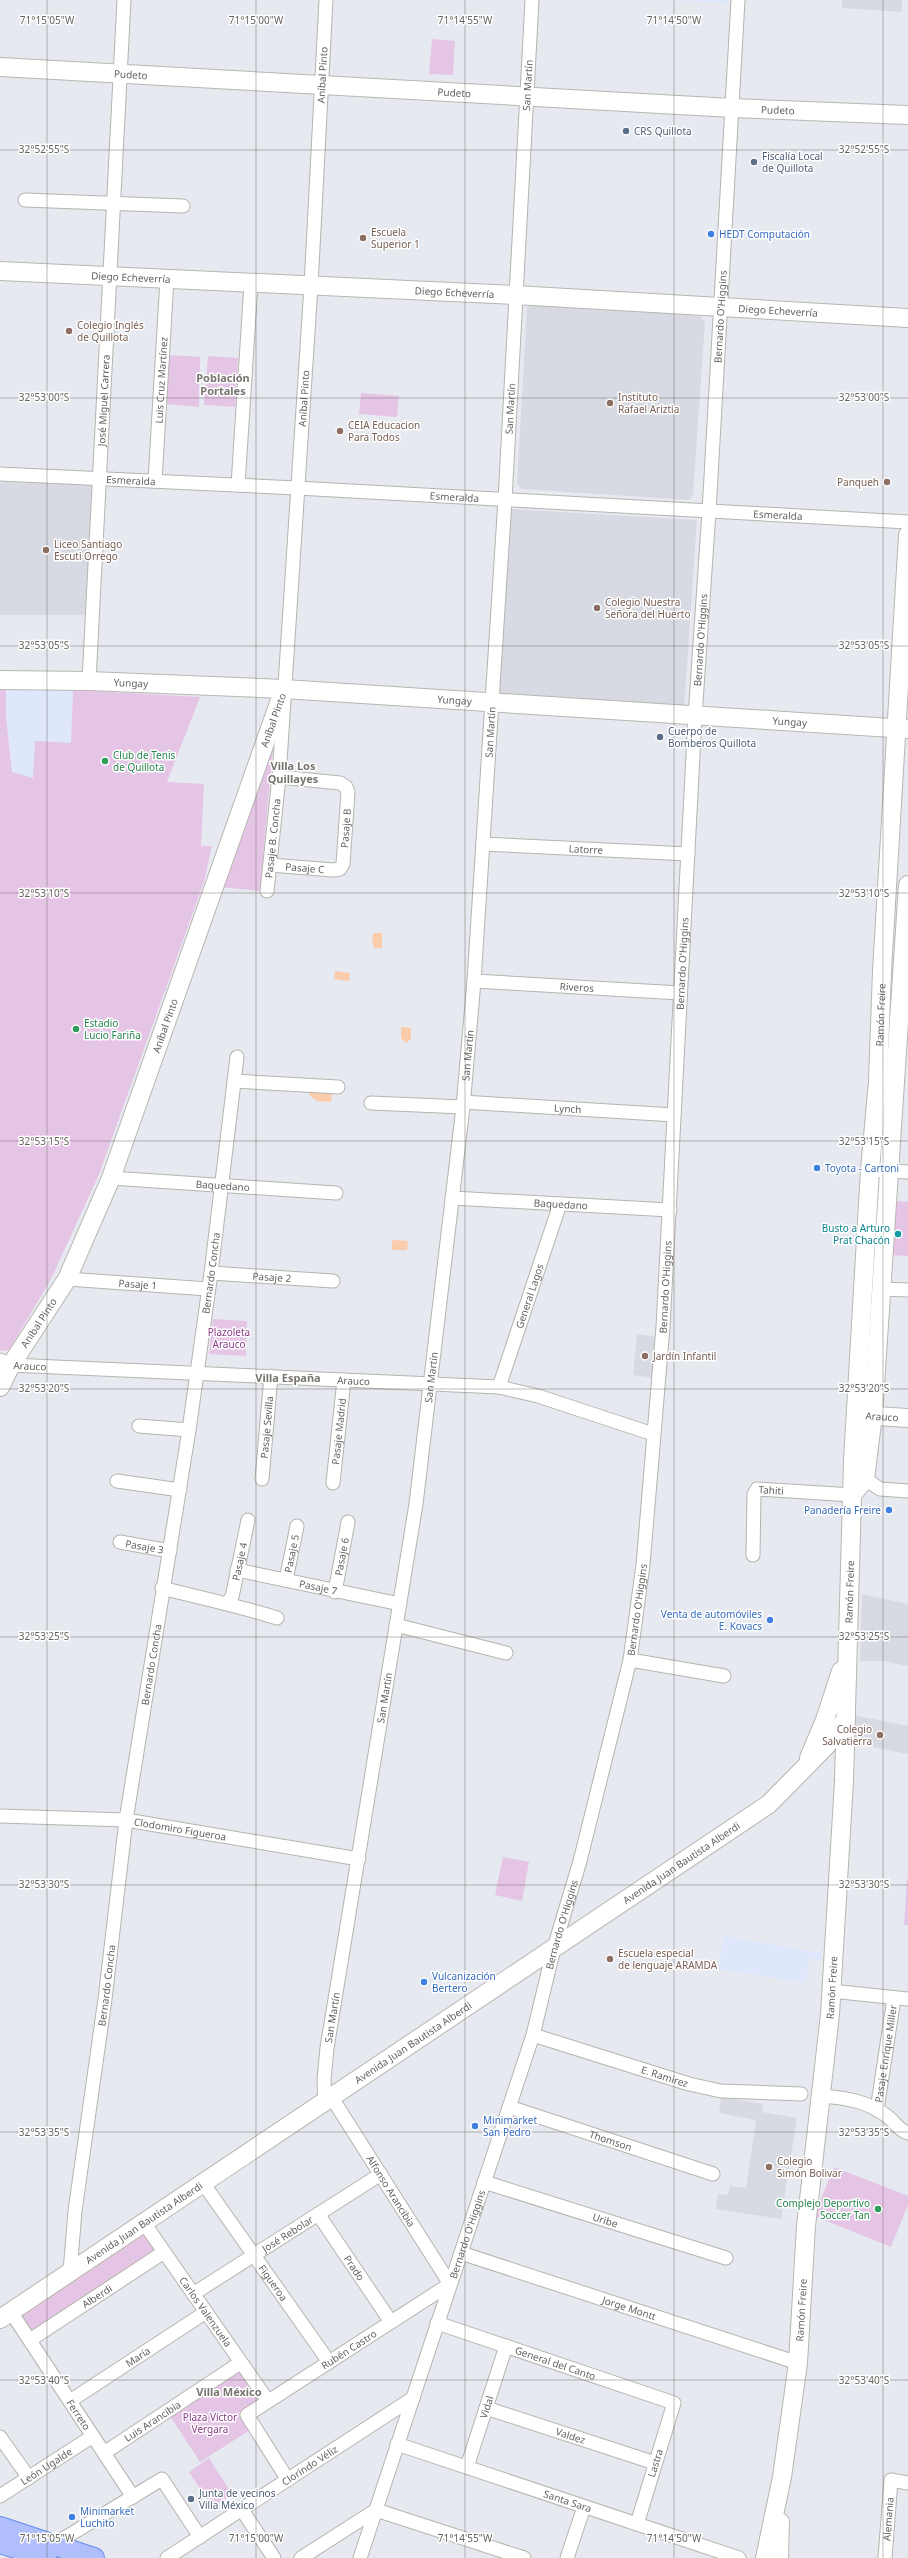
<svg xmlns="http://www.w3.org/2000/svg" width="908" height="2558" viewBox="0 0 908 2558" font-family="'Noto Sans',sans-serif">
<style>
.commercial{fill:#dfe7fd}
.education{fill:#d8dae3}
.green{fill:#e5c5e6}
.water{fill:#fbccac}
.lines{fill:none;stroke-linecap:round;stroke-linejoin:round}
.street-casing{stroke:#b6b4af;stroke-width:15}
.secondary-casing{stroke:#b9b6b1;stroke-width:20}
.primary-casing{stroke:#648eeb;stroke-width:22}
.street{stroke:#fff;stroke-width:13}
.secondary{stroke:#fff;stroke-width:18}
.primary{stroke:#b0befb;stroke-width:20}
.ticks{fill:none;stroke:#66635e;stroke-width:1;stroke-opacity:0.45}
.service-dot{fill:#5c6f8a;stroke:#fff;stroke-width:1.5}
.shop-dot{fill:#3f7fe0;stroke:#fff;stroke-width:1.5}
.education-dot{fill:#8d6e63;stroke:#fff;stroke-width:1.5}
.leisure-dot{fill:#2e9e5b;stroke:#fff;stroke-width:1.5}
.culture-dot{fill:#0f9aa8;stroke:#fff;stroke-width:1.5}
.labels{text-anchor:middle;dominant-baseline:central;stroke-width:3;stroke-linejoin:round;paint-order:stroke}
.street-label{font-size:10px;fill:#66635e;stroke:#fff}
.service-label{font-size:10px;fill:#4e5e75;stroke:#fff;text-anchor:start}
.education-label{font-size:10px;fill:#785e54;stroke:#fff;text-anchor:start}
.shop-label{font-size:10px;fill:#366cbe;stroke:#fff;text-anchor:start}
.leisure-label{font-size:10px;fill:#27864d;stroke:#fff;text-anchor:start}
.culture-label{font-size:10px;fill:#0d838f;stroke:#fff;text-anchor:end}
.park-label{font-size:10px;fill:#893b87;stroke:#fff}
.neighbourhood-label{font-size:11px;font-weight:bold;fill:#78746f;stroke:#fff}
.ticks-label{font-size:10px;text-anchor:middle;fill:#66635e;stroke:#fff;stroke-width:3;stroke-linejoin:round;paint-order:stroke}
</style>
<rect width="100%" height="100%" fill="#e7e9f0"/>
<path class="commercial" d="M665,0h64l-1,3z
M6,689l67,1 -2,53h-9l-29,36 -21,-7 -6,-55z
M724,1936l97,17v7l-12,-2 -3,25 -88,-14z"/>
<path class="education" d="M842,0h60v12l-60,-4z
M532,304l168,12 5,6 -12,172 -3,6 -169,-11 -4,-5 10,-177z
M0,482l96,3 -8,130h-88z
M510,509l187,11 -13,189 -188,-14z
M637,1334l20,3 -4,41 -20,-3z
M862,1594l46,10v62l-25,-5h-23z
M853,1715l55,11v28l-56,-11z
M721,2097l42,7 -1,8 35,6 -16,101 -65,-10 2,-15 10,1 2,-9 16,2 10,-68 -37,-7z"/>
<path class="green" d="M432,39l23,2 -2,34 -24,-1z
M169,355l31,2 -1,50 -33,-3z
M208,356l30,2 -3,49 -31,-2z
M361,393l38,3 -2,21 -38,-3z
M0,689h6v28l6,55 21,6 2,-37 36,2 2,-53 127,7 -33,85 37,2 -3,62h11l-8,36 -106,295 -48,104 -41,69 -9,1z
M274,735l-14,156 -40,-4z
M894,1201l14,1v54l-17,-1z
M213,1319l34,2 -1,35 -37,-2z
M503,1857l26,5 -7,39 -27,-6z
M907,1879h1v46h-4z
M834,2167l74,29v9l-17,42 -77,-31z
M142,2230l16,20 -127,83 -13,-19z
M239,2372l19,29 -19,12 11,17 -50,32 -30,-46z
M209,2458l23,36 -20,13 -23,-35z"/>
<path class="water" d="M374,933h8v15h-8l-2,-9z
M335,971l15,2 -1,8 -15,-2z
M401,1027l10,1v11l-5,4 -5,-5z
M310,1090l22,1 -1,11 -14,-1 -8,-6z
M392,1240l16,1 -1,9h-15z"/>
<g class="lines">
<defs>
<g id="street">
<path d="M25,200l158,6"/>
<path id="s1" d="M0,474l297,14 611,34"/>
<path id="s2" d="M155,481l12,-202"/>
<path d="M238,485l13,-201"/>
<path id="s3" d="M89,681l35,-681"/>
<path id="s4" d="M483,844l205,10"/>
<path id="s5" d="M270,865l63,5 7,-1 3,-5 5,-72 -2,-5 -6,-4 -61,-6"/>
<path id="s6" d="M267,891l12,-114 32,-491 15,-286"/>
<path id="s7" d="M474,981l206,12"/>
<path d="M234,1081l104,6"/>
<path id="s8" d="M463,1102l211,13"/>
<path d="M371,1103l92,4"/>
<path d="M870,1170l38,2"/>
<path id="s9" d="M111,1178l225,15"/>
<path id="s10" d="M452,1198l218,12"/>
<path id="s11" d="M211,1273l122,8"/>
<path id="s12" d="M67,1279l141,10"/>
<path d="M881,1289l27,1"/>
<path id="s13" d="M0,1360l11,5 488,22 39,9 115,38"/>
<path id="s14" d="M499,1387l61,-183"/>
<path d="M139,1426l50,4"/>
<path id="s15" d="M262,1479l9,-103"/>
<path d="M865,1479l15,10 28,2"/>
<path d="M117,1481l63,9"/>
<path id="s16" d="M333,1483l11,-103"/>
<path id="s17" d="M120,1542l50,9"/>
<path id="s18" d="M753,1555l1,-61 3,-5 95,6"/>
<path id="s19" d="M237,1570l163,34"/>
<path id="s20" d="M286,1580l11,-54"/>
<path d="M162,1588c39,10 77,18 115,30"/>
<path id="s21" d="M335,1592l13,-70"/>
<path id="s22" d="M227,1603l5,-6 16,-77"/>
<path d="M396,1625l110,28"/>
<path d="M630,1660l94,16"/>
<path id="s23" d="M0,1816l126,4 233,39"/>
<path d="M831,1991l77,8"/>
<path id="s24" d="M533,2035l156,49 32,7 80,3"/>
<path d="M822,2096c24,2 45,5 65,20 8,6 11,14 21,17"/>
<path id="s25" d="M325,2103l-1,-24 3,-31 89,-544 47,-397 11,-126 31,-481 27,-500"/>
<path id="s26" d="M509,2107l204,67"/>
<path id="s27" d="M877,2110l17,-112"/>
<path id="s28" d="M484,2182l242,76"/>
<path id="s29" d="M203,2183l126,179"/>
<path id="s30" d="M318,2214l73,108"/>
<path id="s31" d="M144,2223l124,178"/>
<path id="s32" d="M461,2253l337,110"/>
<path id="s33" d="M70,2272l5,-61 30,-212 21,-179 63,-390 22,-157 26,-216"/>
<path id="s34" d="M193,2294l188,-120"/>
<path id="s35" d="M11,2312l122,185"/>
<path id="s36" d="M437,2323l237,80 -37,121"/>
<path id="s37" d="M30,2340l134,-88"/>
<path id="s38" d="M70,2401l136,-89"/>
<path id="s39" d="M486,2408l169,55"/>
<path d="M0,2437l29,41"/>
<path id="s40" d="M397,2444l342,114"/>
<path id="s41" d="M104,2453l136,-90"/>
<path id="s42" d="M467,2467l39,-121"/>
<path id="s43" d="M288,2480l-41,-65 203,-131 -118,-186"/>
<path id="s44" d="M0,2496l93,-60"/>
<path d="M242,2510l32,48"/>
<path d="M53,2545l109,-66 38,58"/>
<path id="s45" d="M167,2558l246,-160"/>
<path d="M301,2558l75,-48 148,48"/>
<path id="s46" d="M360,2558l173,-523 21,-87 26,-87 50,-201 13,-95 20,-238 32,-610 14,-205 29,-512"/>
<path d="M567,2558l17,-51"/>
<path id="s47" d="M885,2558l6,-78 17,3"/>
</g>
<g id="secondary">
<path id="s48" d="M0,67l732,41 176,7"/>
<path id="s49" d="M0,271l515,24 393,23"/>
<path id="s50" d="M0,680l89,1 195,8 624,40"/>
<path id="s51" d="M0,1387l11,-22 56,-86 44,-101 173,-489"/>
<path id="s52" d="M861,1415l47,3"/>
<path d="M852,1495l13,-16 8,-64 35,-530"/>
<path d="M809,1758l16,-38 16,-49"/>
<path id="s53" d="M0,2319l769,-515 57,-58 20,-27"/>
<path id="s54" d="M765,2558l17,-81 16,-114 8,-137 24,-212 14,-233 9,-320 17,-291 8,-89 4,-110 26,-436"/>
<path d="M779,2558l1,-36"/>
</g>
<path id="primary" d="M0,2527l94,31
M0,2543l46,15"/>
</defs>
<use href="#street" class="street-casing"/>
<use href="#secondary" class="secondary-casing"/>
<use href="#primary" class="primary-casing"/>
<use href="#street" class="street"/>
<use href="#secondary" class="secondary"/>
<use href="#primary" class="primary"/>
</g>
<path class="ticks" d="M47,0v2558M256,0v2558M465,0v2558M674,0v2558M883,0v2558M0,150h908M0,398h908M0,646h908M0,893h908M0,1141h908M0,1389h908M0,1637h908M0,1885h908M0,2132h908M0,2380h908"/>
<g class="service-dot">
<circle cx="626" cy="131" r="4"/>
<circle cx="754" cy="162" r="4"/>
<circle cx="660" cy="737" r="4"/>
<circle cx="191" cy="2499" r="4"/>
</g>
<g class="shop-dot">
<circle cx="711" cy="234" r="4"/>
<circle cx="817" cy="1168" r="4"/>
<circle cx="889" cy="1510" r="4"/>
<circle cx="770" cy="1620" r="4"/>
<circle cx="424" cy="1982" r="4"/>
<circle cx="475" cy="2126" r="4"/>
<circle cx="72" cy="2517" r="4"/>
</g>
<g class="education-dot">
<circle cx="363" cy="238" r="4"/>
<circle cx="69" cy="331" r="4"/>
<circle cx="610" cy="403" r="4"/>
<circle cx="340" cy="431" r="4"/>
<circle cx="887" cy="482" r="4"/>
<circle cx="46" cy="550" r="4"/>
<circle cx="597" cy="608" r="4"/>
<circle cx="645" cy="1356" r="4"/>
<circle cx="880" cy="1735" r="4"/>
<circle cx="610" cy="1959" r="4"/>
<circle cx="769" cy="2167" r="4"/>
</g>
<g class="leisure-dot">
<circle cx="105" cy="761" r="4"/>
<circle cx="76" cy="1029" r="4"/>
<circle cx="878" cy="2209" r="4"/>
</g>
<circle class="culture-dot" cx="898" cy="1234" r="4"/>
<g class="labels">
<g class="street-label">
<text stroke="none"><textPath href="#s48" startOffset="131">Pudeto</textPath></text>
<text stroke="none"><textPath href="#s6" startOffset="818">Aníbal Pinto</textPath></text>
<text stroke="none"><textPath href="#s25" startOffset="2030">San Martín</textPath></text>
<text stroke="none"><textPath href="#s48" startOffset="455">Pudeto</textPath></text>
<text stroke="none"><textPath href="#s48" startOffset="779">Pudeto</textPath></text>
<text stroke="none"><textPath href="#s49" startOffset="131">Diego Echeverría</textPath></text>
<text stroke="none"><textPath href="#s49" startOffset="455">Diego Echeverría</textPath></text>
<text stroke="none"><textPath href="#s49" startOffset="779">Diego Echeverría</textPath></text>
<text stroke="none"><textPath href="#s46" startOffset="2285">Bernardo O'Higgins</textPath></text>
<text stroke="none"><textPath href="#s2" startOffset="101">Luis Cruz Martínez</textPath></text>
<text stroke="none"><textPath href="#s6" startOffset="494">Aníbal Pinto</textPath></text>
<text stroke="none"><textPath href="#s3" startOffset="281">José Miguel Carrera</textPath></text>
<text stroke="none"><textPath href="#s25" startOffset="1706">San Martín</textPath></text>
<text stroke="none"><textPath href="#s1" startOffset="131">Esmeralda</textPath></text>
<text stroke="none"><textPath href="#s1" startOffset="455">Esmeralda</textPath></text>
<text stroke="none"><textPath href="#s1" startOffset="779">Esmeralda</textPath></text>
<text stroke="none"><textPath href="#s46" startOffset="1961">Bernardo O'Higgins</textPath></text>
<text stroke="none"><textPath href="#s50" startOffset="131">Yungay</textPath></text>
<text stroke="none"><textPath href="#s50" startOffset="455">Yungay</textPath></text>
<text stroke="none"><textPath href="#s51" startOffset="723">Aníbal Pinto</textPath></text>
<text stroke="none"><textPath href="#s50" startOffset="791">Yungay</textPath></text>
<text stroke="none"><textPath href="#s25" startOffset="1382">San Martín</textPath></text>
<text stroke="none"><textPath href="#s5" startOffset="112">Pasaje B</textPath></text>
<text stroke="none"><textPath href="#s6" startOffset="53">Pasaje B. Concha</textPath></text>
<text stroke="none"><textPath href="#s4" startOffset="103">Latorre</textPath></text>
<text stroke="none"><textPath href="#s5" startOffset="35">Pasaje C</textPath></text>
<text stroke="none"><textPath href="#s46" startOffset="1637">Bernardo O'Higgins</textPath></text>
<text stroke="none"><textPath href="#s7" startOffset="103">Riveros</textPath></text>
<text stroke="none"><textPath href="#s54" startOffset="1549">Ramón Freire</textPath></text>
<text stroke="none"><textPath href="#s51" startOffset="399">Aníbal Pinto</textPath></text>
<text stroke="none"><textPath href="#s25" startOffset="1058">San Martín</textPath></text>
<text stroke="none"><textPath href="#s8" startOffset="105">Lynch</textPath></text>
<text stroke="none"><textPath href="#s9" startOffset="112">Baquedano</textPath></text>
<text stroke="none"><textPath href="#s10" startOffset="109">Baquedano</textPath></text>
<text stroke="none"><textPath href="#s33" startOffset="1009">Bernardo Concha</textPath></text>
<text stroke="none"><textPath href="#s11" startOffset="61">Pasaje 2</textPath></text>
<text stroke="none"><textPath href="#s12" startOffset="71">Pasaje 1</textPath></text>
<text stroke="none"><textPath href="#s46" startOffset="1313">Bernardo O'Higgins</textPath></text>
<text stroke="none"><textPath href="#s14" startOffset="96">General Lagos</textPath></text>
<text stroke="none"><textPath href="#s51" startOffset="75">Aníbal Pinto</textPath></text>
<text stroke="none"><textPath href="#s13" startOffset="31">Arauco</textPath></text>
<text stroke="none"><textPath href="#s25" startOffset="734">San Martín</textPath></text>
<text stroke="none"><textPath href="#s13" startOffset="355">Arauco</textPath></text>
<text stroke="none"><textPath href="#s52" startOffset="21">Arauco</textPath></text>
<text stroke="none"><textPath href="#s15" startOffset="52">Pasaje Sevilla</textPath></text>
<text stroke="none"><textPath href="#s16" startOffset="52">Pasaje Madrid</textPath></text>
<text stroke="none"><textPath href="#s18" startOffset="81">Tahiti</textPath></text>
<text stroke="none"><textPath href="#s17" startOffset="25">Pasaje 3</textPath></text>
<text stroke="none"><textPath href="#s20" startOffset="27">Pasaje 5</textPath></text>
<text stroke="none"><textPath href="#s21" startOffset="36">Pasaje 6</textPath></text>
<text stroke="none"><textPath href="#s22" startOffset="44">Pasaje 4</textPath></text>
<text stroke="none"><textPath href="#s19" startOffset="83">Pasaje 7</textPath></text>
<text stroke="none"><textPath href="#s54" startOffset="971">Ramón Freire</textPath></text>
<text stroke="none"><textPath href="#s46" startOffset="989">Bernardo O'Higgins</textPath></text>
<text stroke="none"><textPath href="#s33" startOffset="613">Bernardo Concha</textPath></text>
<text stroke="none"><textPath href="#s25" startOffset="410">San Martín</textPath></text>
<text stroke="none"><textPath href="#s23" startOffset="181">Clodomiro Figueroa</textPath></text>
<text stroke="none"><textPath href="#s53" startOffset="820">Avenida Juan Bautista Alberdi</textPath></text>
<text stroke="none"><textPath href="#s46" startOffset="665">Bernardo O'Higgins</textPath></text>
<text stroke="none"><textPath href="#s33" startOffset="289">Bernardo Concha</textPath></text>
<text stroke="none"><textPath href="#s54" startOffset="575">Ramón Freire</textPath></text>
<text stroke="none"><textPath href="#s25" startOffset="86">San Martín</textPath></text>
<text stroke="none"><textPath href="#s53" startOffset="497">Avenida Juan Bautista Alberdi</textPath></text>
<text stroke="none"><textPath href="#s27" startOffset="57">Pasaje Enrique Miller</textPath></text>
<text stroke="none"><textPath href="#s24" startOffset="138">E. Ramirez</textPath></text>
<text stroke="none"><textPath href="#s26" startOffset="107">Thomson</textPath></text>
<text transform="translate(391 2191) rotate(58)">Alfonso Arancibia</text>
<text stroke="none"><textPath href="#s28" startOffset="127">Uribe</textPath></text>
<text stroke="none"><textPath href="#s53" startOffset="173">Avenida Juan Bautista Alberdi</textPath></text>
<text stroke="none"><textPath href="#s34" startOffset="112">José Rebolar</textPath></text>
<text stroke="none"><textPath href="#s46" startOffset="341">Bernardo O'Higgins</textPath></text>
<text stroke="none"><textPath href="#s30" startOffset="65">Prado</textPath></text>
<text stroke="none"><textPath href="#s29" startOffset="122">Figueroa</textPath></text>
<text stroke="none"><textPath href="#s37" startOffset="80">Alberdi</textPath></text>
<text stroke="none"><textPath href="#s32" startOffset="177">Jorge Montt</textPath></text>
<text stroke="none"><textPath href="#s54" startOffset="251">Ramón Freire</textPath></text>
<text stroke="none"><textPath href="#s31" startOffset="108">Carlos Valenzuela</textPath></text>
<text stroke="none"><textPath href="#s43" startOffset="198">Rubén Castro</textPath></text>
<text stroke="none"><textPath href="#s38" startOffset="81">María</textPath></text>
<text stroke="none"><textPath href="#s36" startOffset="125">General del Canto</textPath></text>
<text stroke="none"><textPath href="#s42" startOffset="63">Vidal</textPath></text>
<text stroke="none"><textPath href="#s35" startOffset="123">Ferreto</textPath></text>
<text stroke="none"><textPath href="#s41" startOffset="58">Luis Arancibia</textPath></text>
<text stroke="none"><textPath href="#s39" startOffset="89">Valdez</textPath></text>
<text transform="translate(655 2463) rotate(-73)">Lastra</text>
<text stroke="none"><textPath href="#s44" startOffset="55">León Ugalde</textPath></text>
<text stroke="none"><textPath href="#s45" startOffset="170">Clorindo Véliz</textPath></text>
<text stroke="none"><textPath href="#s40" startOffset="180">Santa Sara</textPath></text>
<text stroke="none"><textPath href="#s47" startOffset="39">Alemania</textPath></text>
</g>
<g class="service-label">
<text x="634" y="131">CRS Quillota</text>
<text x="762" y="156">Fiscalía Local<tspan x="762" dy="12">de Quillota</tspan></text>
<text x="668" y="731">Cuerpo de<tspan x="668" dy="12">Bomberos Quillota</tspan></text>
<text x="199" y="2493">Junta de vecinos<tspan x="199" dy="12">Villa México</tspan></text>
</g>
<g class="education-label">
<text x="371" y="232">Escuela<tspan x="371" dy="12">Superior 1</tspan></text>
<text x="77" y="325">Colegio Inglés<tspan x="77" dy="12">de Quillota</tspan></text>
<text x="618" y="397">Instituto<tspan x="618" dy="12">Rafael Ariztia</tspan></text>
<text x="348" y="425">CEIA Educacion<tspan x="348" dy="12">Para Todos</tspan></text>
<text x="879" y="482" text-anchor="end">Panqueh</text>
<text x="54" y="544">Liceo Santiago<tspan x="54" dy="12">Escuti Orrego</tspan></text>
<text x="605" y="602">Colegio Nuestra<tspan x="605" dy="12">Señora del Huerto</tspan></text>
<text x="653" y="1356">Jardín Infantil</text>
<text x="872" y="1729" text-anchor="end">Colegio<tspan x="872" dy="12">Salvatierra</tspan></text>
<text x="618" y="1953">Escuela especial<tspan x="618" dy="12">de lenguaje ARAMDA</tspan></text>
<text x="777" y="2161">Colegio<tspan x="777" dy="12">Simón Bolivar</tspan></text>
</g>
<g class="shop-label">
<text x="719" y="234">HEDT Computación</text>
<text x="825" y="1168">Toyota - Cartoni</text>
<text x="881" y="1510" text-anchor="end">Panadería Freire</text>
<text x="762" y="1614" text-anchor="end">Venta de automóviles<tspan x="762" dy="12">E. Kovacs</tspan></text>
<text x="432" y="1976">Vulcanización<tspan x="432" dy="12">Bertero</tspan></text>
<text x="483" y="2120">Minimarket<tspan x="483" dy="12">San Pedro</tspan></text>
<text x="80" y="2511">Minimarket<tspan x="80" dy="12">Luchito</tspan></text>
</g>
<g class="leisure-label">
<text x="113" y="755">Club de Tenis<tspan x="113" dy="12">de Quillota</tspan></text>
<text x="84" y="1023">Estadio<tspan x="84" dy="12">Lucio Fariña</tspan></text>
<text x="870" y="2203" text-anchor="end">Complejo Deportivo<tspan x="870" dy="12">Soccer Tan</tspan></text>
</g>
<g class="culture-label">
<text x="890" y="1228">Busto a Arturo<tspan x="890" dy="12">Prat Chacón</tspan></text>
</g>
<g class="park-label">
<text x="229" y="1332">Plazoleta<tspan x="229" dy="12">Arauco</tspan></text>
<text x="210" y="2417">Plaza Víctor<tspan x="210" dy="12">Vergara</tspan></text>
</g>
<g class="neighbourhood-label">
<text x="223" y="377">Población<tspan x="223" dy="13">Portales</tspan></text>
<text x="293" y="765">Villa Los<tspan x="293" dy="13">Quillayes</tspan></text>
<text x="288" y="1377">Villa España</text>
<text x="229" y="2391">Villa México</text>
</g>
</g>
<g class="ticks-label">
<text x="47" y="24">71°15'05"W</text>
<text x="256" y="24">71°15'00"W</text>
<text x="465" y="24">71°14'55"W</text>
<text x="674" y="24">71°14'50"W</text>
<text x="44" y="153">32°52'55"S</text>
<text x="864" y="153">32°52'55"S</text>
<text x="44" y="401">32°53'00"S</text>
<text x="864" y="401">32°53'00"S</text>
<text x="44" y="649">32°53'05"S</text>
<text x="864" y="649">32°53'05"S</text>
<text x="44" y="897">32°53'10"S</text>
<text x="864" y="897">32°53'10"S</text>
<text x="44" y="1145">32°53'15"S</text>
<text x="864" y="1145">32°53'15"S</text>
<text x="44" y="1392">32°53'20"S</text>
<text x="864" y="1392">32°53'20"S</text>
<text x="44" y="1640">32°53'25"S</text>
<text x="864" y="1640">32°53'25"S</text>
<text x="44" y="1888">32°53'30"S</text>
<text x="864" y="1888">32°53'30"S</text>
<text x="44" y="2136">32°53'35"S</text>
<text x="864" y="2136">32°53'35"S</text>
<text x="44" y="2384">32°53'40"S</text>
<text x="864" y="2384">32°53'40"S</text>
<text x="47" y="2542">71°15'05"W</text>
<text x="256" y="2542">71°15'00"W</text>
<text x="465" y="2542">71°14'55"W</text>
<text x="674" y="2542">71°14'50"W</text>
</g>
</svg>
